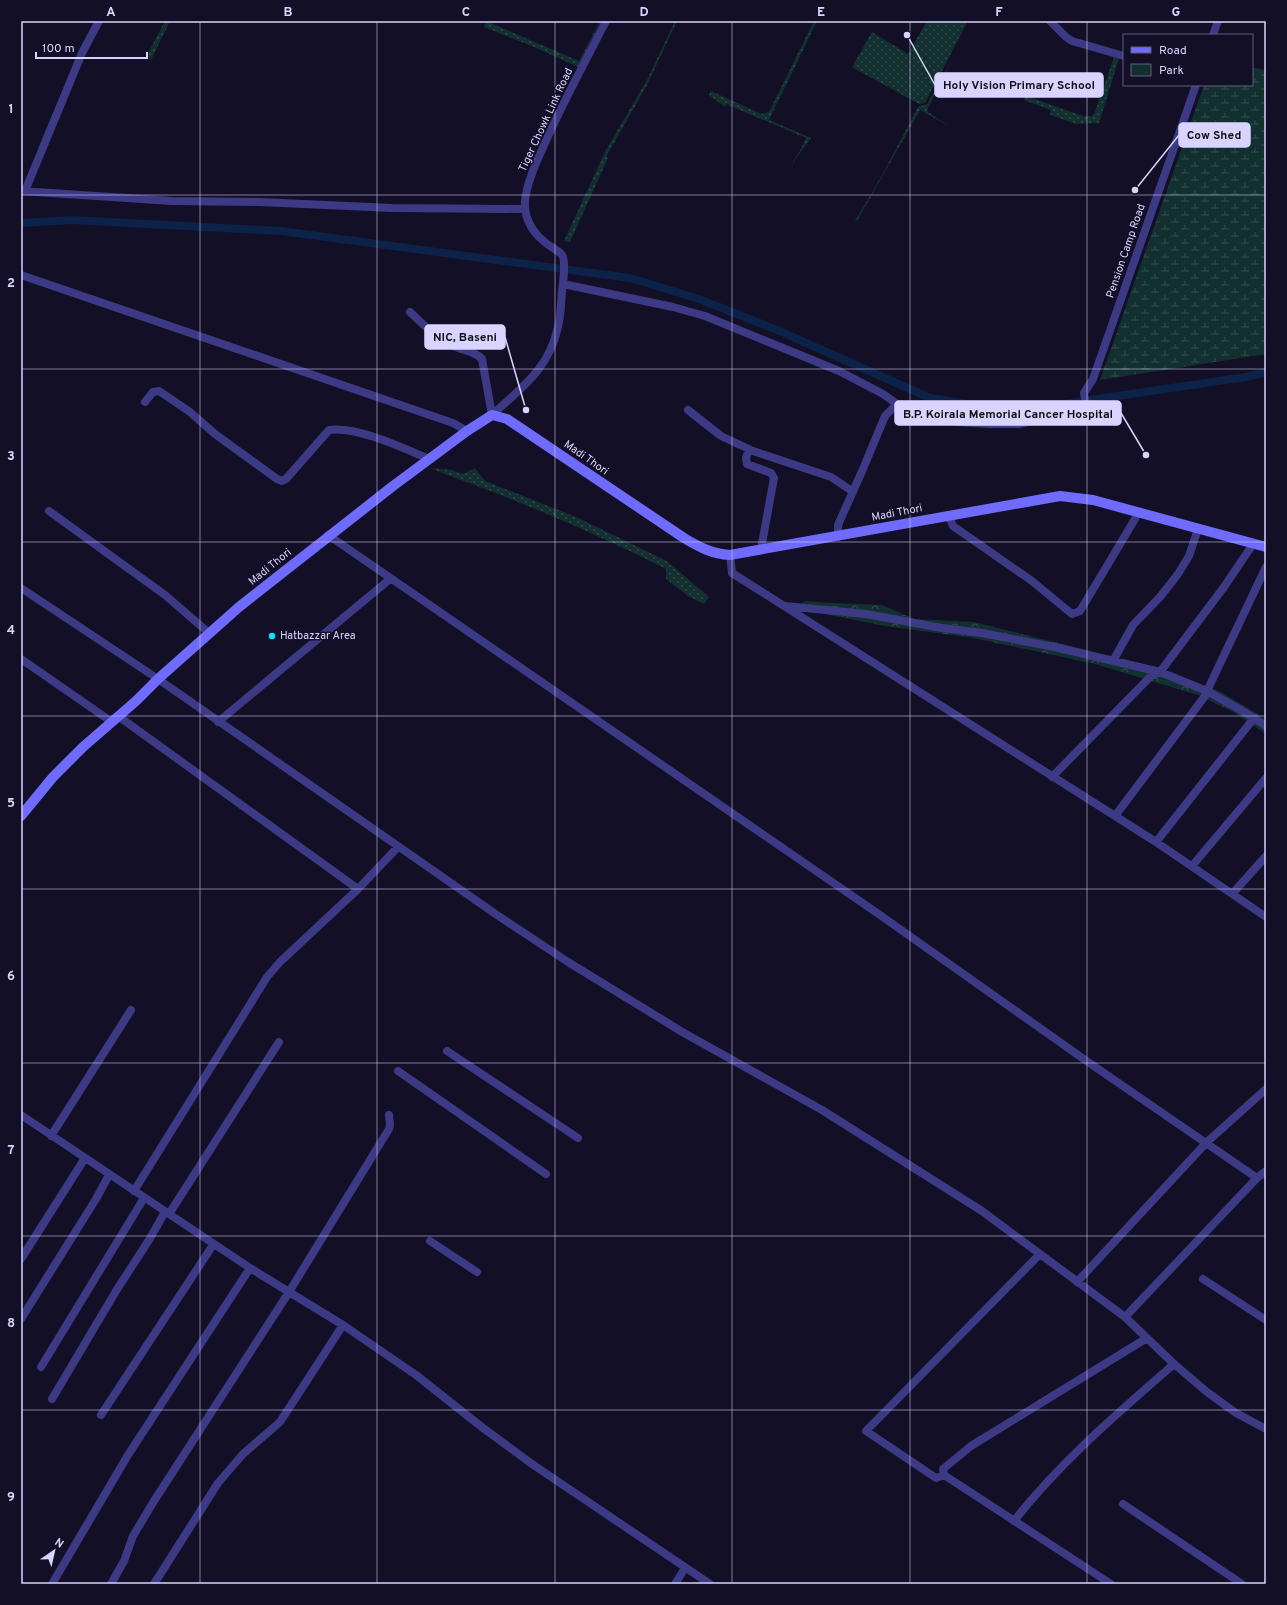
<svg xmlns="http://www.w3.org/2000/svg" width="1287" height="1605" viewBox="0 0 1287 1605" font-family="Overpass,sans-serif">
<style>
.green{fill:url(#green-dots)}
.forest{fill:url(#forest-crowns)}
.wetland{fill:url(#wetland-marsh)}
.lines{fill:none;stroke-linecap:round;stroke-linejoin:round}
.canal{stroke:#0c2248;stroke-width:8}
.street{stroke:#3d3a85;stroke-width:8}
.secondary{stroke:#6f6bff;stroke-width:10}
.grid{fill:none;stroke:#d9d4ff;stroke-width:1;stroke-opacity:0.55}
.poi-dot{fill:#00e5ff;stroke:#130f26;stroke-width:1.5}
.labels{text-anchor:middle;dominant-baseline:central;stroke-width:3;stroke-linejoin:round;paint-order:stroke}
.street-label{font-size:11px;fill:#d9d4ff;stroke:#130f26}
.poi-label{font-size:11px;fill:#d9d4ff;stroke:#130f26;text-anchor:start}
.leader{fill:none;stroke:#d9d4ff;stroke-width:1.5}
.callout-dot{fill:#d9d4ff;stroke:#130f26;stroke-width:1.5}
.callout{fill:#d9d4ff;stroke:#d9d4ff;stroke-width:1.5}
.callout-label{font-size:12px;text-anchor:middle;font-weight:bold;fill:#111}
.neatline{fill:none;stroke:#d9d4ff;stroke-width:1.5}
.grid-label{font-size:13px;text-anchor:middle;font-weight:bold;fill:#d9d4ff}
</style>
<defs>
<pattern id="green-dots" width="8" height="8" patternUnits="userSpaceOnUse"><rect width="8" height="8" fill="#12302f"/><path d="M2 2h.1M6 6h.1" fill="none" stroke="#344d4e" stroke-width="1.8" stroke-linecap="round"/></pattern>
<pattern id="forest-crowns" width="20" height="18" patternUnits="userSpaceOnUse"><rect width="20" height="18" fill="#12302f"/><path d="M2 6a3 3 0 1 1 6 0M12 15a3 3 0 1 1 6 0" fill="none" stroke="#344d4e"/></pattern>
<pattern id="wetland-marsh" width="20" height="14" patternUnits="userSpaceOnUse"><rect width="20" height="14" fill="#12302f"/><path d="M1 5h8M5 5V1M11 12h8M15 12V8" fill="none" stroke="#344d4e"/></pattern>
</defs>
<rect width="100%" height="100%" fill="#130f26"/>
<path class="green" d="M165,21h5l-19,39 -5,-3z
M486,21l93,40 21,-40h1l-23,46 -44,-20 -50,-20z
M675,21h2l-30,64 -41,72 2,1 -38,84 -6,-1 41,-89 42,-72z
M814,21h3l-48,99 42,18 -21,29 11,-18 5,-11 -80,-34 -1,3 -16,-12 2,-4 50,23 8,-2z
M927,21h41l-43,82 -6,1 -67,-37 20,-35 36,22z
M954,57l-27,53 1,2 21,14 -29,-16 -63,111h-2l25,-42 38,-72 9,-3z
M1114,57l5,1 -20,65 -23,1 -26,-9 1,-5 -27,-10 2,-4 57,20h9l3,-4z
M429,468l23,2 10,4 13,-6 10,13 91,36 91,44 42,36 -5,7 -16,-8 -22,-17v-10c-76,-39 -157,-72 -237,-101z"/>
<path class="forest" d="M805,601l29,2 48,2 32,14 60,3 185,46 62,24 45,27v15l-31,-21 -37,-18 -103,-31 -121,-26 -89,-12 -90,-18z"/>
<path class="wetland" d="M1252,68l14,2v284l-166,26 104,-295h48z"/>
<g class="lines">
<path class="canal" d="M21,223l51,-3 209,11 349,47 69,21 78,31 153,68 55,9 78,-3 183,-27 20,-5"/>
<path class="street" d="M1050,21l16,16 6,4 52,15
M1213,35l5,-14
M21,191l151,10 87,1 133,6 133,1
M25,191l57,-138 17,-32
M21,275l432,148 14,8
M563,284l110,23 32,9 134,55 44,23 14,10
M410,312c13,12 25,25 41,33 11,6 23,5 31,14l10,56
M145,402l8,-10 6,-1 31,21 25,22 62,45 5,2 4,-2 43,-49c28,-4 74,18 100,29
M688,410l33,26 32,15 78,26 21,14
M492,415c30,-28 57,-46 66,-88 3,-12 3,-24 4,-36 1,-7 4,-31 0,-36 -3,-4 -8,-6 -12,-9 -16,-11 -26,-26 -25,-45 2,-20 12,-40 20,-58 18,-41 40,-81 61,-122
M749,449l-3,9 1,6 24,9 3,5 -13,71
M49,511l116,84 44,38
M949,516l4,10 79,55 40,33 8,-3 55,-92 2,-7
M328,535l552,380 208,147 169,116
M838,537v-12l25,-56 22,-53 12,-12 61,18 32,2h29l37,-8 20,-1 6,-2 4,-10 -2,-10 9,-14 103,-294
M730,555l2,18 424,269 110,75
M21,588l137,91 339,236 71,47 116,71 138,77 160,101 143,106 49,47 33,28 29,21 30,16
M785,606l81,8 76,14 40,5 77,15 101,24 47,19 39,22 20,13
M21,659l91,63
M1113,661l20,-36 27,-28 18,-23 11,-18 9,-27
M1207,691l59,-124
M118,716l240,173
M218,722l172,-143
M1052,777l100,-102 8,-3 64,-85 29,-43
M1115,816l93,-124
M1156,842l98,-124
M1192,866l74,-88
M1233,893l33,-37
M447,1051l131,87
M398,1071l148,103
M21,1115l229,153 93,57 73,50 67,53 49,36 178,120
M51,1136l80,-126
M134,1191l133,-214 13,-15 78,-73 40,-42
M169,1214l110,-172
M430,1241l47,31
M21,1259l64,-101
M1203,1279l63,41
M1077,1282l130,-140 59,-53
M1125,1317l132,-139 9,-7
M21,1319l75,-120 13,-24
M41,1367l103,-169
M52,1399l64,-108 33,-51 16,-28
M101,1415l112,-170
M944,1475l-8,3 -70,-47 174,-177
M1123,1504l119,80
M1014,1521c46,-59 104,-108 160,-157
M52,1584l76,-129 122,-187
M111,1584l13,-23 9,-25 21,-35 135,-209 100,-163 1,-4 -1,-10
M154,1584l64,-101 25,-29 37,-32 63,-97
M675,1584l10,-16
M1111,1584l-167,-109 -1,-6 28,-23 176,-108"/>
<path class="secondary" d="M21,816l32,-39 30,-30 53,-46 22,-22 81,-72 154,-121 74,-55 25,-16 15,4 177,119c15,9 28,16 46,17l330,-59 33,4 173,47"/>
</g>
<path class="grid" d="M200,21v1563M377,21v1563M555,21v1563M732,21v1563M910,21v1563M1087,21v1563M21,195h1245M21,369h1245M21,542h1245M21,716h1245M21,889h1245M21,1063h1245M21,1236h1245M21,1410h1245"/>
<circle class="poi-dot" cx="272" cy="636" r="4"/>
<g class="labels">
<g class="street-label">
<text transform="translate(546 120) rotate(-65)">Tiger Chowk Link Road</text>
<text transform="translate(1126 251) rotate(-71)">Pension Camp Road</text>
<text transform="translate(586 458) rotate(35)">Madi Thori</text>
<text transform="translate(897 513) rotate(-11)">Madi Thori</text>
<text transform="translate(270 567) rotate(-39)">Madi Thori</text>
</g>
<g class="poi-label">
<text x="280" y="636">Hatbazzar Area</text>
</g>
</g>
<path class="leader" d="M907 35L935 85M1135 190L1179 135M526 410L505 337M1146 455L1121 413"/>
<g class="callout-dot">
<circle cx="907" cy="35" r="4"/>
<circle cx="1135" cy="190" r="4"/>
<circle cx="526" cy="410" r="4"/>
<circle cx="1146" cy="455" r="4"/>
</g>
<g class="callout">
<rect x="935" y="73" width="168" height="24" rx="4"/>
<rect x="1179" y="123" width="71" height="24" rx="4"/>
<rect x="425" y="325" width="80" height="24" rx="4"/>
<rect x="895" y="401" width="226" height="24" rx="4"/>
</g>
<g class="callout-label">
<text x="1019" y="89">Holy Vision Primary School</text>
<text x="1214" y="139">Cow Shed</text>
<text x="465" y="341">NIC, Baseni</text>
<text x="1008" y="418">B.P. Koirala Memorial Cancer Hospital</text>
</g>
<rect width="1287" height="1605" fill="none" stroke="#130f26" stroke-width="44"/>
<rect x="1123" y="34" width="130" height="52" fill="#130f26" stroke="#625e7d"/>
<rect x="1131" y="47" width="20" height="6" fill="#6f6bff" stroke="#625e7d"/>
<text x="1159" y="54" font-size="12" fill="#d9d4ff">Road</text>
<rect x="1131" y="64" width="20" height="12" fill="#12302f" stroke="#625e7d"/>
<text x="1159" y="74" font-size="12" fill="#d9d4ff">Park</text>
<g transform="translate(54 1551) rotate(34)" stroke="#130f26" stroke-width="3" paint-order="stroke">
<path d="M0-3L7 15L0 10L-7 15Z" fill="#d9d4ff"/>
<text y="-6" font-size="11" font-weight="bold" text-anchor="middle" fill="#d9d4ff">N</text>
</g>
<path d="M36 52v6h111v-6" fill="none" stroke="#d9d4ff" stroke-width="2"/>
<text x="42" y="52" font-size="12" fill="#d9d4ff" stroke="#130f26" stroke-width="3" paint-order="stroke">100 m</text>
<rect x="22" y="22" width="1243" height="1561" class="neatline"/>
<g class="grid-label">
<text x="111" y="16">A</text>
<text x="288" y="16">B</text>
<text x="466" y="16">C</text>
<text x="644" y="16">D</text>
<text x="821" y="16">E</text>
<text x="999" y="16">F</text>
<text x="1176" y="16">G</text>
<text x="11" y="113">1</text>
<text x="11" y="287">2</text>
<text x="11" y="460">3</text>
<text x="11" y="634">4</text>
<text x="11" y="807">5</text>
<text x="11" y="980">6</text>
<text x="11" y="1154">7</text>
<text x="11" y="1327">8</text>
<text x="11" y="1501">9</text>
</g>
</svg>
